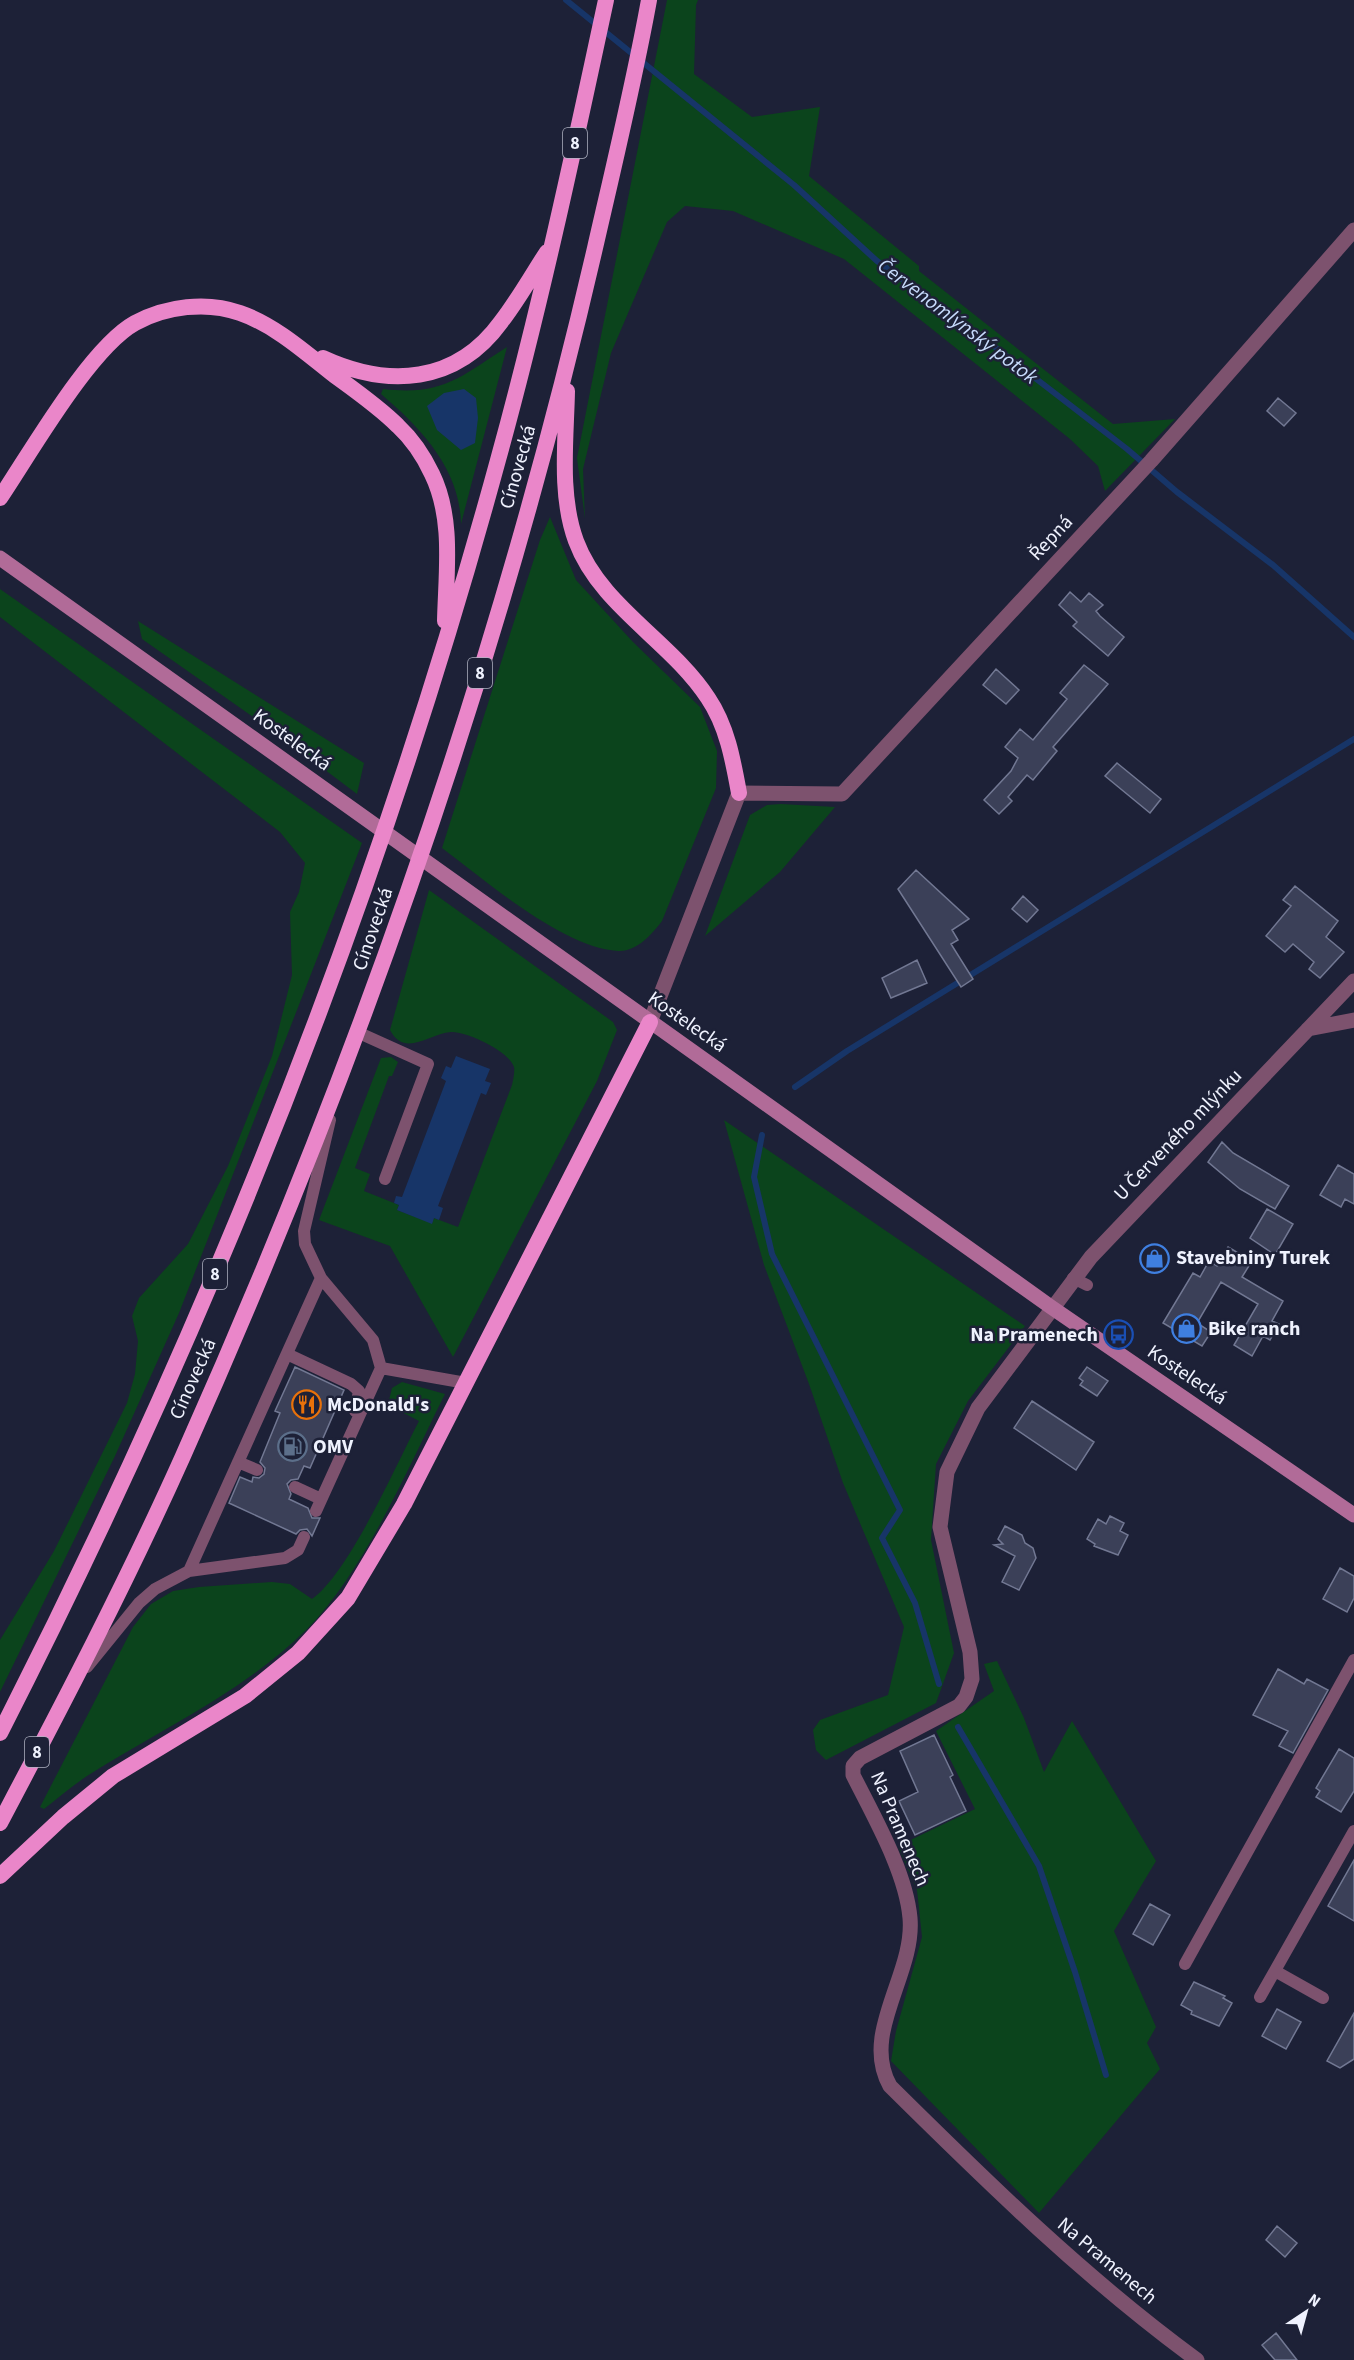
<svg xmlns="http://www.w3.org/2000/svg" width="1354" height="2360" viewBox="0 0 1354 2360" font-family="'Source Sans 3',sans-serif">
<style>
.green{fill:#0b441c}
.water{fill:#173568}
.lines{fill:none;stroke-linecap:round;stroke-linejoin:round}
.stream{stroke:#173568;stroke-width:6}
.building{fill:#3b4058;stroke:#727893;stroke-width:1.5}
.service{stroke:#7d526e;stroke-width:12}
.minor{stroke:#7d526e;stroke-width:15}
.secondary{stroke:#b16b98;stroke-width:15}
.trunk{stroke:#ea86c9;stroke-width:16}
.labels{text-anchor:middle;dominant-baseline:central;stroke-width:5;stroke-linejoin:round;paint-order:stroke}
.shield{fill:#1d2137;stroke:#b0b3c2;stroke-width:1.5}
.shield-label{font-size:18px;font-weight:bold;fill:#eff2fe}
.street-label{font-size:20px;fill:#eff2fe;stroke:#1d2137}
.poi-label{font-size:20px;font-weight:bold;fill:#eff2fe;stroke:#1d2137;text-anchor:start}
.water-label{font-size:21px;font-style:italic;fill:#c6dafb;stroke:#1d2137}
</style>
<rect width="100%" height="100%" fill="#1d2137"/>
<path class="green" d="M667,0h31l-2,5 -2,69 58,43 68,-10 -11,69 110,90v5l194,153 62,-5 -70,72 -7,-25 -28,-27 -226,-180 -111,-48 -48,-5 -18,16 -56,131 -28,116 2,50 -8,-61z
M507,347l-46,177c-1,-55 -40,-96 -80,-130l2,-5c60,7 77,-12 124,-42z
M550,517l26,63 57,62 67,65 17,44 -1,37 -54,133c-10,13 -25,31 -44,30 -55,-3 -132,-70 -176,-103l98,-308z
M0,589l362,254 -183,470 -64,143 -115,236v-52l54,-89 73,-148 8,-29 3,-33 -6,-25 7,-18 49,-54 40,-78 44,-110 20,-81 -2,-63 9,-20 6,-29 -25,-31 -280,-215z
M138,621l226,142 -7,31 -81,-61 -134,-94z
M781,804l54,3 -55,65 -75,64 45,-121 17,-10z
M429,890l184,132 4,8 -20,51 -144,276 -63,-111 -71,-26 62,-162 10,-1 7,5 -6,14h-3l-34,92 15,6 -6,17 35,14 -2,5 35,13 2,-5 24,9 54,-142c1,-5 3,-13 2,-18 -5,-16 -48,-36 -63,-35 -23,2 -46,26 -61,-2z
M724,1120l301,206 -57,75 -32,63 -5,76 23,113 -18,50 -110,57 -10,-10 -3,-20 7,-10 68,-25 16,-68 -61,-144 -34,-99 -45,-119z
M402,1382l43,12c-36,72 -81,178 -138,235 -63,63 -146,100 -220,147 -15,10 -29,22 -43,33l-4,-2 93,-180 18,-23 22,-13 26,-4 73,-5 18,2 22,15c37,-26 84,-134 107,-178l-25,-13 -5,-8 3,-12z
M997,1661l27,57 20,54 28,-51 84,140 -42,70 42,96 -9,16 13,26 -121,144 -148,-152 5,-30 26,-94 -5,-47 -19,-44 77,-37 -39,-78 58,-40 -10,-27z"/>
<path class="water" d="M464,389l12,9 2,20 -3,25 -14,7 -24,-20 -10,-24 17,-13z
M456,1056l34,13 -5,12 6,2 -5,12 -5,-2 -43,113 5,2 -4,12 -5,-2 -2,6 -35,-14 2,-5 -5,-2 2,-7 6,1 44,-116 -5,-3 5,-12 5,2z"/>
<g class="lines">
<path class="stream" d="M566,0l228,185 83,76 114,83 136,105 50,43 96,73 81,72
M795,1087l52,-36 507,-312
M762,1135l-8,42 18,77 128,256 -18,28 33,65 24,81
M958,1727l81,139 36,106 31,103"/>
</g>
<path class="building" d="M1278,398l18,15 -12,13 -17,-15z
M1070,592l11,10 8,-9 14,12 -7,6 4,5 24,21 -16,19 -35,-30 4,-4 -18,-17z
M1084,665l24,19 -55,63 4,4 -24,29 -6,-5 -19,22 4,4 -13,13 -15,-14 27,-29 7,-13 -13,-11 15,-18 13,11 34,-41 -7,-6z
M996,669l23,21 -13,14 -23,-19z
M1117,763l44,36 -11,14 -45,-37z
M916,870l53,49 -17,11 6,10 -7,4 22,35 -12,8 -63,-98z
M1295,886l43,35 -12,16 18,15 -24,26 -11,-9 5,-7 -21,-18 -8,8 -19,-16 25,-30 -8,-6z
M1023,896l15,14 -11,12 -15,-13z
M917,960l10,23 -36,15 -9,-20z
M1222,1142l11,11 56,33 -14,23 -35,-20 -32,-27z
M1338,1165l16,9v30l-9,-5 -4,8 -21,-12z
M1267,1209l26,15 -18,31 -25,-17z
M1228,1247l24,14 -10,16 41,24 -11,20 7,3 -9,16 -7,-4 -11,20 -18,-11 24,-41 -37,-22 -24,41 14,9 -9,14 -39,-23 30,-50 7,4 9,-16 8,5z
M295,1367l49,23 -34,78 -6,-2 -6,13 -7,1 -4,4 4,10 -2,5 19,9 4,10h8l-8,18 -5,-7 -7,1 -4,4 -67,-31 11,-26 12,5 1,-5 6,1 5,-4 1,-6 -5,-6 20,-49 -5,-2z
M1087,1367l21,14 -11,15 -17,-11 3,-4 -4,-3z
M1032,1401l62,41 -18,28 -62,-42z
M1110,1516l14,7 -4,8 8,4 -10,20 -24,-9 1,-2 -8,-5 11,-20 8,5z
M1005,1526l17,9 3,8 8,5 3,10 -17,32 -17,-8 13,-26 -21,-11 9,-1 -5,-5z
M1340,1568l14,8v22l-7,14 -24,-13z
M1278,1669l26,15 3,-5 21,11 -35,63 -14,-7 9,-15 -35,-16z
M934,1735l19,40 -3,2 16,34 -51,24 -16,-34 19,-9 -18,-41z
M1339,1749l15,9v33l-13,21 -25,-15 4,-6 -4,-3z
M1354,1860v61l-26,-15z
M1150,1904l20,11 -17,30 -20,-11z
M1194,1982l31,14 -2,2 9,5 -13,23 -28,-12 1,-3 -11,-6z
M1277,2009l24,13 -15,27 -24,-13z
M1354,2013v46l-14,9 -13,-7z
M1277,2226l20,17 -12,14 -19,-17z
M1276,2333l21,27h-22l-13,-15z"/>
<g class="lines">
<path class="service" d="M357,1032l71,32 -43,115
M1073,1278l14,7
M287,1354l64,30 8,7 -4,20
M381,1368l85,15
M238,1462l19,8
M295,1487l26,12
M316,1511l65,-143 -8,-28 -52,-62
M189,1571l96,-13 13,-8 6,-13
M87,1667l52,-64 16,-14 34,-18 132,-293 -16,-34 -1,-13 26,-111
M1185,1964l169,-304
M1275,1971l48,27
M1260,1997l94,-166"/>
<path class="minor" d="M650,1022l89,-229 103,1 309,-333 203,-231
M1308,1029l46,-9
M1197,2360c-112,-82 -209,-177 -307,-274 -30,-53 25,-112 20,-168 -4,-46 -36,-101 -57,-143v-9l7,-8 99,-52 7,-9 6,-18 -2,-27 -30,-125 7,-55 31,-64 113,-151 263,-276"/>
<path class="secondary" d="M0,558l1051,749 303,208"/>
<path class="trunk" d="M323,358c65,30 133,26 178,-36 17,-22 31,-47 46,-70
M567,391c-1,49 -8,104 9,150 24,65 95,100 132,157 19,28 25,62 31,95
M0,498c31,-46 90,-150 135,-175 31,-17 72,-22 105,-10 35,12 66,40 94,62 22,16 45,32 64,51 14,13 26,31 34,48 22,45 14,99 13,147
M0,1733c208,-407 378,-833 498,-1273 42,-152 75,-306 108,-460
M0,1823c64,-121 127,-242 183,-367 174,-389 316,-792 412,-1208 19,-83 39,-165 54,-248
M0,1876l63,-59 50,-41 132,-80 53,-43 50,-55 56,-94 246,-482"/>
</g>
<defs>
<symbol id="shop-ring" viewBox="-11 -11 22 22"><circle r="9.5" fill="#1d2137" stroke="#3f7fe0" stroke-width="1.5"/><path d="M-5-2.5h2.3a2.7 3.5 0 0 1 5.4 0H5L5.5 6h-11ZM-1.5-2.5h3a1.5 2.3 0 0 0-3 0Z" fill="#3f7fe0"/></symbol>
<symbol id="bus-ring" viewBox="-11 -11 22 22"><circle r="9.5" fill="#1d2137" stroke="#1a4fb4" stroke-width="1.5"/><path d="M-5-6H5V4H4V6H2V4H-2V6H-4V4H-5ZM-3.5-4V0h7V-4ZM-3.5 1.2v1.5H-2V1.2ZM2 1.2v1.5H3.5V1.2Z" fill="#1a4fb4"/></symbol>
<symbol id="restaurant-ring" viewBox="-11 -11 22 22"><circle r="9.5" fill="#1d2137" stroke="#e8710a" stroke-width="1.5"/><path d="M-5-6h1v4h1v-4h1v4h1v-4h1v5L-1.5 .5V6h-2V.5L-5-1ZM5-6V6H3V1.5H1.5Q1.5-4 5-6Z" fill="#e8710a"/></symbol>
<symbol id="fuel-ring" viewBox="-11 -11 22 22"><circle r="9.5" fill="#1d2137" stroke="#5c6f8a" stroke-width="1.5"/><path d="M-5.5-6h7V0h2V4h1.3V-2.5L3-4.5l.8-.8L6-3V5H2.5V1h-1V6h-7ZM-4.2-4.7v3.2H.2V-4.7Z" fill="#5c6f8a"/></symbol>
</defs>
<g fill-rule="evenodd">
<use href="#shop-ring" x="1138" y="1242" width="33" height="33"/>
<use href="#shop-ring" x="1170" y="1312" width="33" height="33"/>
<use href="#bus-ring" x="1102" y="1318" width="33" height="33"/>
<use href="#restaurant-ring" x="290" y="1388" width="33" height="33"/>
<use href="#fuel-ring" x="276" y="1430" width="33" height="33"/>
</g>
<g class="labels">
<g class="shield">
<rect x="563" y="128" width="24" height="30" rx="4.5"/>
<rect x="468" y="658" width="24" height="30" rx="4.5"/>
<rect x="203" y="1259" width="24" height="30" rx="4.5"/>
<rect x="25" y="1737" width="24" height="30" rx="4.5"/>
</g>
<g class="shield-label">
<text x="575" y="143">8</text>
<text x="480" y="673">8</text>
<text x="215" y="1274">8</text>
<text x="37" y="1752">8</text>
</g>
<g class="street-label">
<text transform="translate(518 467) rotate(-74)">Cínovecká</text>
<text transform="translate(1051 538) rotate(-47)">Řepná</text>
<text transform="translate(292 740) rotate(36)">Kostelecká</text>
<text transform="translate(373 929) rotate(-71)">Cínovecká</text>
<text transform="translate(687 1022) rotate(35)">Kostelecká</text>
<text transform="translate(1178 1135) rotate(-46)">U Červeného mlýnku</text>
<text transform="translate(1187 1375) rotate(34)">Kostelecká</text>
<text transform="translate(193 1379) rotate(-66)">Cínovecká</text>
<text transform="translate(900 1829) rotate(67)">Na Pramenech</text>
<text transform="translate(1107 2261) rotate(40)">Na Pramenech</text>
</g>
<g class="poi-label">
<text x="1176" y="1258">Stavebniny Turek</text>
<text x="1208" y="1329">Bike ranch</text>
<text x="1098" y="1335" text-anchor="end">Na Pramenech</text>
<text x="327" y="1405">McDonald's</text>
<text x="313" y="1447">OMV</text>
</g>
<g class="water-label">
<text transform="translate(958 321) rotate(37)">Červenomlýnský potok</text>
</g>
</g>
<g transform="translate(1306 2312) rotate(36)" stroke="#1d2137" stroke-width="4.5" paint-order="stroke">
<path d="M0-4.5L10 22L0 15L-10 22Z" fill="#eff2fe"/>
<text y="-9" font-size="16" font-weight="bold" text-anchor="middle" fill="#eff2fe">N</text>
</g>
</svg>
